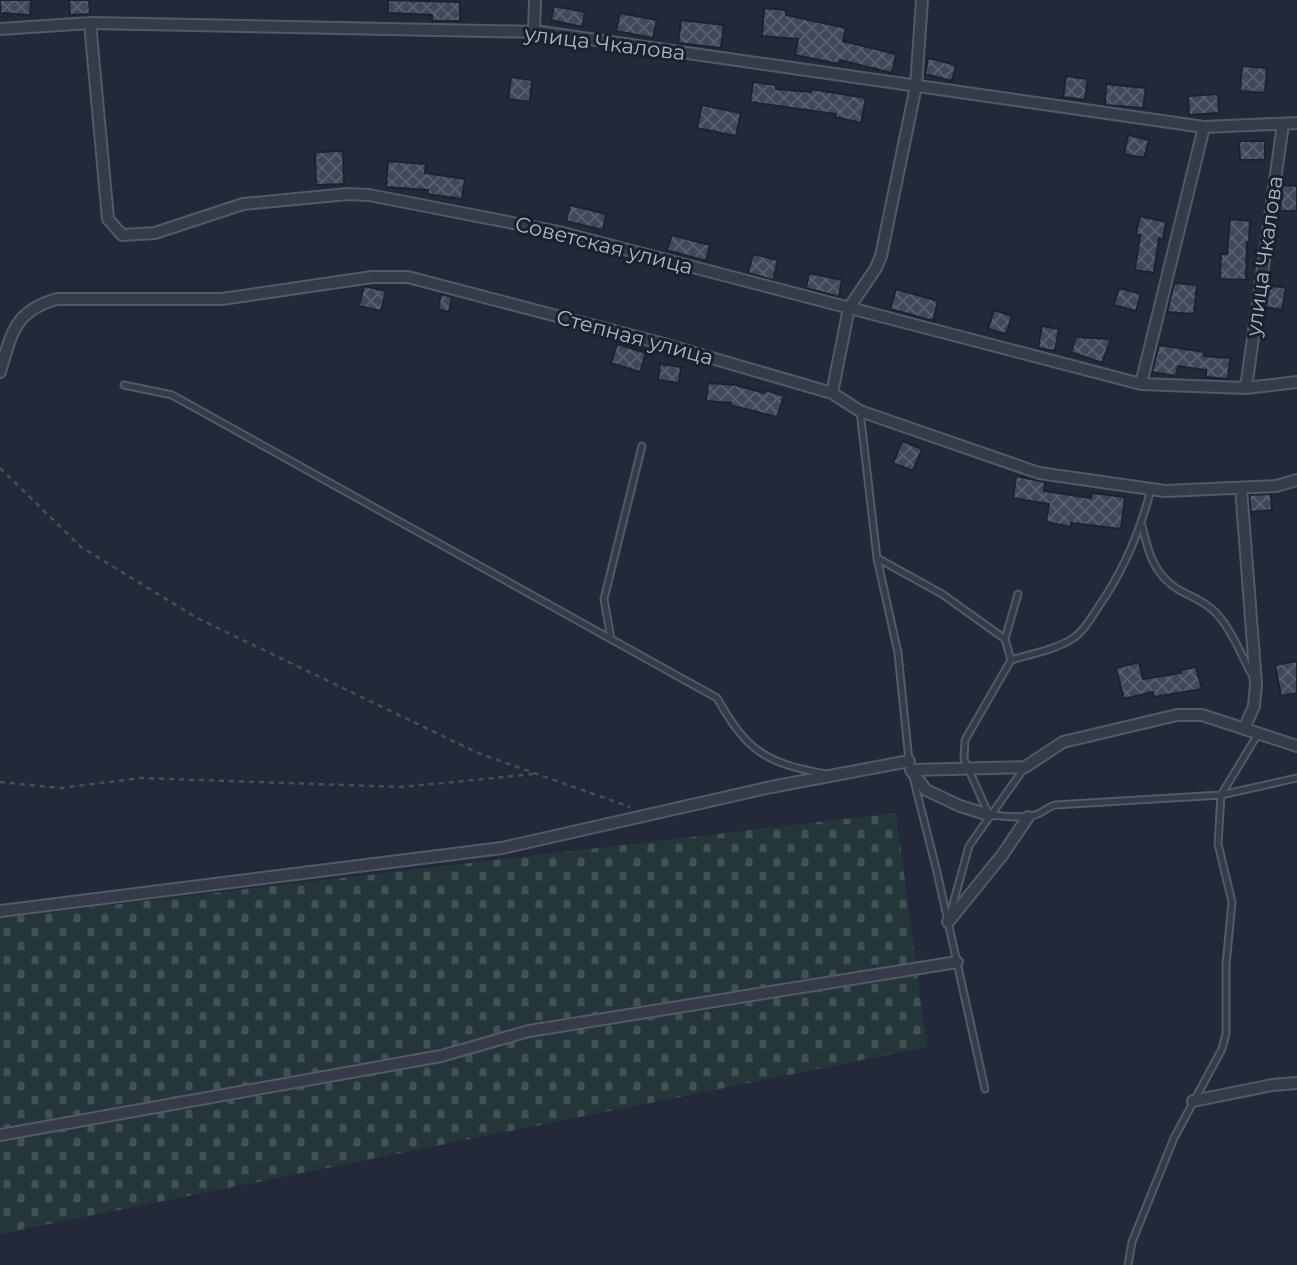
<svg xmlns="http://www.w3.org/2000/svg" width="1297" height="1265" viewBox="0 0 1297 1265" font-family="Montserrat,sans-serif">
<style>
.cemetery{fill:url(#cemetery-stones)}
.building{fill:url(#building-cross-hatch);stroke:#1d2230;stroke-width:2}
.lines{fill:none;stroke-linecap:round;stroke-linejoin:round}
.lane-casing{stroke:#535967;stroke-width:9}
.street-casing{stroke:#535967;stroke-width:14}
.path{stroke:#425257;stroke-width:2.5;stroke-dasharray:5 5;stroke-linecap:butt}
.lane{stroke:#363b49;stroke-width:5}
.street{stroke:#363b49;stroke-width:10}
.labels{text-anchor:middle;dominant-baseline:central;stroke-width:6;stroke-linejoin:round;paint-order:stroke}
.street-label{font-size:21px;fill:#b0b6c5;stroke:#1b202e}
</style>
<defs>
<pattern id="cemetery-stones" width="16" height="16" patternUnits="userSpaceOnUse" patternTransform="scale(1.75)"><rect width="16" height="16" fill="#25363b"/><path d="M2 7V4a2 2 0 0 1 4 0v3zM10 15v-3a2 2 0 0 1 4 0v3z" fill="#425156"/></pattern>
<pattern id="building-cross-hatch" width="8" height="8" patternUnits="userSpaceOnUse" patternTransform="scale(1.75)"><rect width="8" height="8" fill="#41485a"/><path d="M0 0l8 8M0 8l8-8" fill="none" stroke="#5a6070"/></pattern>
</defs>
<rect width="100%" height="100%" fill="#222939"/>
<path class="cemetery" d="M896,813l31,234 -927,187v-316z"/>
<path class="building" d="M0,0h31l-1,15 -30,-2z
M69,0h20l1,14 -20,1z
M388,0l72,2v19h-28v-6l-44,-2z
M554,6l31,6 -3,15 -31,-7z
M764,8l22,2v5l60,13 -3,13 53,13 -4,19 -52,-13 -1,4 -44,-9 3,-16 -36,-3z
M620,13l37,7 -4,18 -37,-7z
M681,20l43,5 -3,23 -43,-5z
M928,58l28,7 -4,16 -27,-7z
M1242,66l25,2 -2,25 -25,-2z
M1066,76l22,3 -3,21 -22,-3z
M511,77l21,3 -2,22 -22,-3z
M753,82l23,3v4l35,3v-3l55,9 -5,25 -26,-6 1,-3 -86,-12z
M1106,84l40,4 -3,20 -38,-3z
M1218,94l1,19 -30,2 -1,-19z
M702,105l39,8 -5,23 -39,-8z
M1128,135l21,5 -5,18 -20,-4z
M1239,141h26v19h-25z
M343,151l1,33 -28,1 -1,-33z
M388,161l38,3 -1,9 40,6 -3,20 -35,-5 1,-4 -42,-3z
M1282,185l15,1v25h-17z
M570,205l36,9 -3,16 -37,-9z
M1140,216l26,6 -3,17 -4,-1 -5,35 -19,-3 5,-35 -4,-1z
M1230,219l20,2 -1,21h-2l-1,38 -26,-1 1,-25h6z
M672,235l38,10 -4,16 -39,-11z
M753,254l25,6 -5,20 -25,-7z
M809,273l33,7 -3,17 -33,-9z
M1174,283l23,2 -3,29 -27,-2z
M1268,285l18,3 -4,22 -17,-3z
M364,286l22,5 -5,20 -22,-5z
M1119,288l22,6 -5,17 -22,-6z
M896,289l42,12 -5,20 -43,-12z
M441,294l11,3 -3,15 -11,-3z
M994,310l18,6 -6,18 -18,-5z
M1042,326l17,3 -4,22 -17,-3z
M1076,337l35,2 -9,24 -31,-11z
M617,344l29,9 -6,19 -29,-9z
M1159,345l45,7v4l26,2 -2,21 -22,-2v-7l-28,-4 -2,10 -24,-4z
M660,364l21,3 -2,16 -21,-3z
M708,383l28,2 28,8 1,-3 19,6 -7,21 -47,-12 1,-2 -25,-2z
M902,441l20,8 -9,22 -20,-8z
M1016,476l29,6 -1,9 47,7v-5l34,4 -4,32 -50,-6v4l-25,-5 3,-18 -36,-6z
M1271,494l1,16 -21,2 -2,-17z
M1297,661v32l-16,3 -6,-31z
M1139,662l4,17 38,-6 -1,-3 16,-3 6,22 -48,8 -1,-5 -29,7 -8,-31z"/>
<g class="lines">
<defs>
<path id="lane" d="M124,385l48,10 545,303c30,53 48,65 109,76
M860,411l17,147 21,95 11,108
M1142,526c6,26 12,49 37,64 13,7 27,12 37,23 16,17 25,42 36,62
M877,558l65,36 63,45
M1018,594l-13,45 6,21 -46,80 -1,19 25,56c15,1 32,4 46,0 8,-2 12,-8 20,-10l166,-10 76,-17
M611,639l-7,-40 38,-153
M1011,660c20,-6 43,-10 61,-21 12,-8 19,-21 27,-33 25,-36 41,-74 52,-117
M913,777l24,95 48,217
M950,915l19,-69 56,-79
M1128,1265l4,-23 42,-104 48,-89 4,-15v-69l6,-63 -14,-58 3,-49 37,-61"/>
<path id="street" d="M90,23l18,196 14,16 33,-2 88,-29 105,-10 21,1 190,37 582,152 105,4 51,-6
M0,29l90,-6 451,9 663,95 93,-4
M534,32l1,-32
M0,372c12,-39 14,-61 57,-73h165l150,-22h36l252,66 172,50 28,18 179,62 126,18 111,-5 21,-6
M1141,384l63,-257
M1246,388l37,-264
M832,393l17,-85 27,-40 5,-12 35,-170 6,-86
M1241,488l15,196 -2,22 -10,23
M911,770l114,-3 38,-25 114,-27h25l95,31
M911,770l15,20 34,16 29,9
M0,911l502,-63 269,-61 138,-26
M948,922l55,-68 25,-37
M1193,1101l79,-16 25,-2
M0,1135l441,-79 88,-25 428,-69"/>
</defs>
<use href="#lane" class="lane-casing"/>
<use href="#street" class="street-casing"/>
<path class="path" d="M0,468l81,79 116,71 281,135 152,54
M0,782l60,6 82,-10 260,9 132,-13"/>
<use href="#lane" class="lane"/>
<use href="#street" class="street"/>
</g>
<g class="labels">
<g class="street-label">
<text transform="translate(605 43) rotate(7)">улица Чкалова</text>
<text transform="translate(604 245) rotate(14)">Советская улица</text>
<text transform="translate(1264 256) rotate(-82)">улица Чкалова</text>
<text transform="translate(635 337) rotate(15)">Степная улица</text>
</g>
</g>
</svg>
